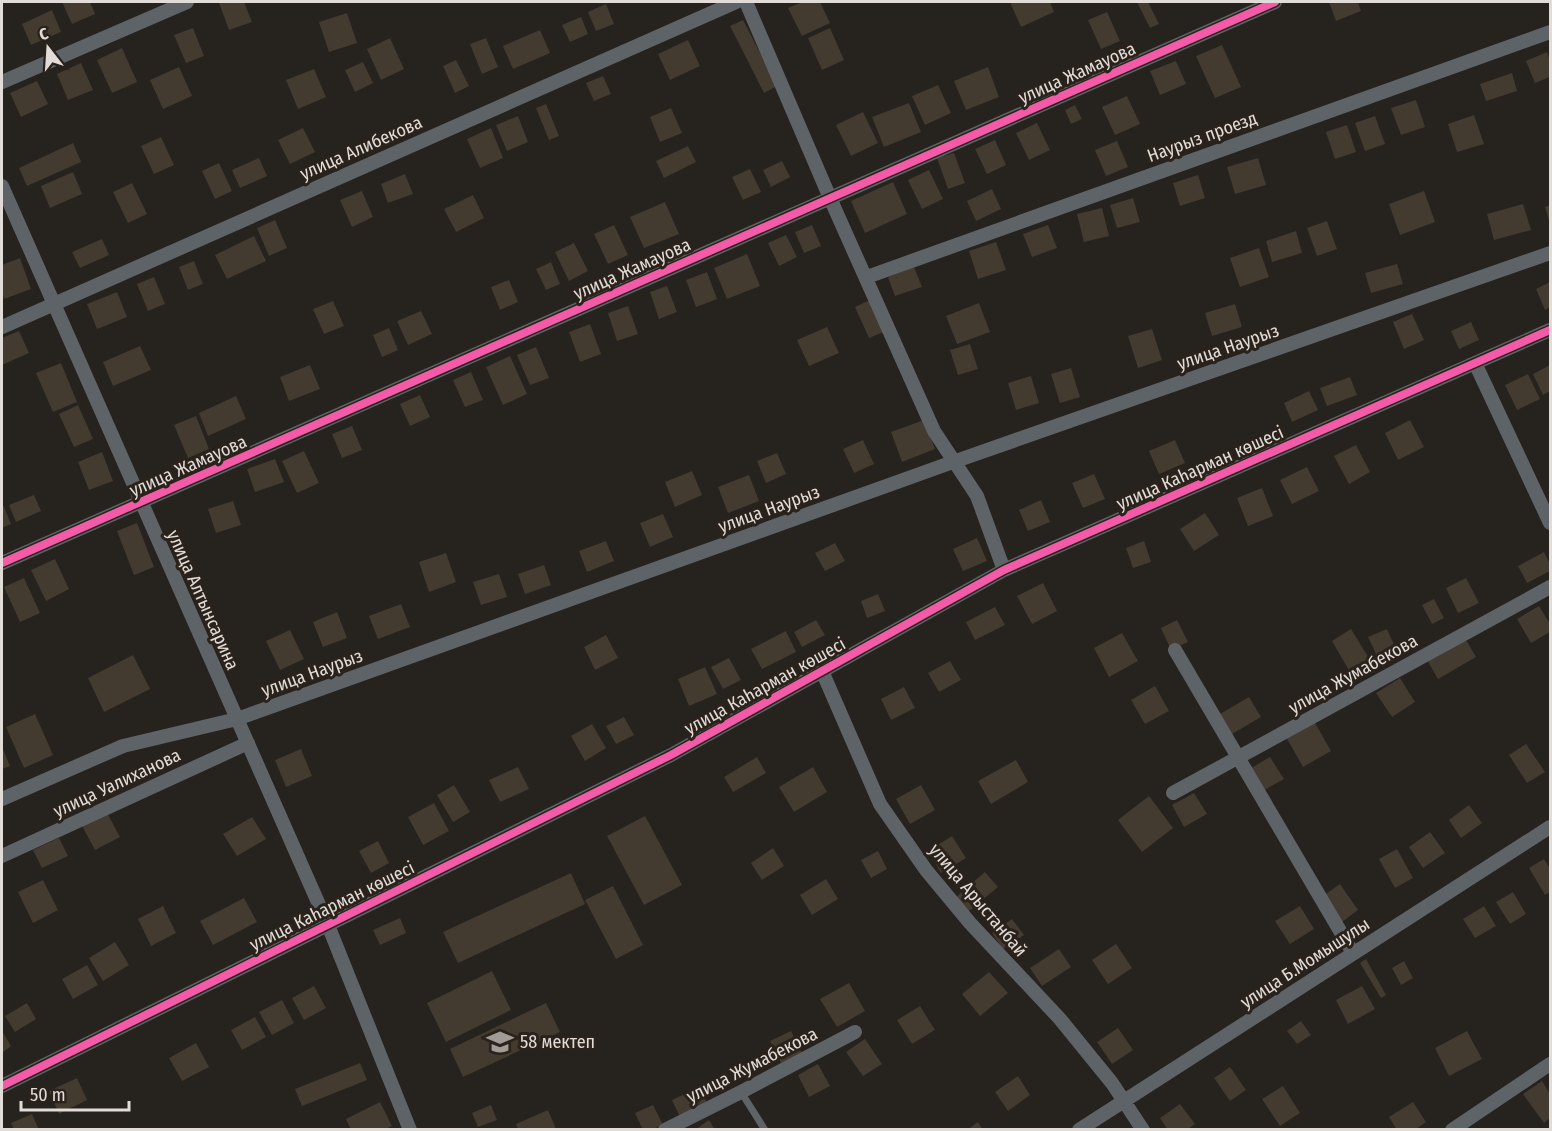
<svg xmlns="http://www.w3.org/2000/svg" width="1552" height="1131" viewBox="0 0 1552 1131" font-family="'Fira Sans Condensed',sans-serif">
<style>
.building{fill:#433a30}
.lines{fill:none;stroke-linecap:round;stroke-linejoin:round}
.lane{stroke:#5e6367;stroke-width:7}
.street{stroke:#5e6367;stroke-width:14}
.cycleway-casing{stroke:#2a221b;stroke-width:11}
.cycleway{stroke:#f35aa7;stroke-width:8}
.labels{text-anchor:middle;dominant-baseline:central;stroke-width:6;stroke-linejoin:round;paint-order:stroke}
.street-label{font-size:18px;fill:#e2dcd8;stroke:#2a221b}
.poi-label{font-size:18px;fill:#e2dcd8;stroke:#2a221b;text-anchor:start}
</style>
<rect width="100%" height="100%" fill="#26221e"/>
<path class="building" d="M62,2h28l5,12 -23,10z
M223,2h21l8,20 -23,8 -10,-27z
M802,2h18l10,21 -28,13 -14,-28z
M1010,2h40l4,10 -33,15z
M1137,2h11l11,22 -9,4z
M1329,2h29l3,9 -25,10z
M606,4l8,20 -18,7 -8,-19z
M52,10l9,22 -30,13 -9,-21z
M1107,12l13,29 -19,8 -13,-29z
M347,13l10,30 -28,9 -10,-30z
M581,17l7,17 -18,8 -8,-17z
M743,20l34,66 -13,7 -34,-67z
M193,28l11,28 -18,7 -12,-28z
M830,28l14,32 -22,10 -14,-32z
M540,30l10,23 -37,16 -10,-23z
M390,38l14,31 -23,11 -14,-31z
M486,38l12,29 -16,7 -12,-30z
M688,40l12,26 -30,14 -12,-26z
M1222,45l19,42 -26,11 -19,-42z
M122,48l15,34 -25,11 -15,-33z
M1547,52l3,9v16l-15,6 -9,-22z
M456,60l13,26 -14,7 -12,-27z
M1176,61l10,23 -26,11 -10,-24z
M363,62l10,21 -18,9 -10,-22z
M81,63l12,27 -25,10 -11,-26z
M179,67l13,29 -29,13 -13,-29z
M988,67l11,30 -33,13 -12,-29z
M314,69l12,28 -28,12 -12,-29z
M1512,73l5,18 -31,10 -6,-17z
M603,76l8,18 -17,7 -8,-18z
M37,81l11,23 -27,13 -11,-24z
M938,85l13,28 -26,12 -13,-29z
M1127,96l13,28 -25,11 -13,-28z
M1416,100l9,27 -24,8 -10,-27z
M909,103l12,29 -37,15 -12,-30z
M546,104l13,32 -10,4 -13,-32z
M1075,105l7,14 -11,5 -6,-14z
M671,108l11,25 -22,9 -10,-25z
M863,112l15,31 -27,13 -15,-31z
M1474,115l10,29 -27,8 -9,-28z
M518,116l10,26 -21,9 -11,-26z
M1375,116l10,28 -20,7 -10,-28z
M1037,123l13,27 -21,10 -13,-27z
M1347,125l9,27 -21,7 -9,-27z
M303,128l12,24 -25,12 -12,-24z
M491,128l12,30 -23,10 -13,-29z
M161,137l13,28 -20,9 -13,-28z
M995,140l11,25 -19,9 -12,-25z
M1117,141l11,26 -22,9 -11,-26z
M73,143l8,19 -54,24 -8,-18z
M688,146l8,16 -32,16 -8,-17z
M954,153l11,30 -17,6 -11,-31z
M259,158l8,18 -27,12 -8,-18z
M1258,158l8,27 -31,9 -8,-27z
M782,161l8,16 -19,10 -8,-17z
M219,163l13,28 -17,8 -13,-28z
M750,169l11,23 -18,8 -11,-23z
M929,170l14,29 -21,10 -14,-29z
M73,172l9,22 -32,14 -9,-22z
M405,174l8,20 -25,9 -7,-19z
M1198,175l7,23 -25,8 -7,-23z
M893,182l14,32 -42,19 -14,-32z
M132,183l15,31 -19,9 -15,-31z
M992,189l9,20 -25,12 -9,-20z
M362,191l11,26 -21,10 -12,-27z
M1424,191l11,31 -35,13 -11,-31z
M473,195l11,23 -28,14 -12,-23z
M1133,198l7,24 -23,6 -7,-23z
M665,202l14,32 -35,14 -14,-31z
M1523,204l8,26 -37,10 -7,-26z
M1550,205v19l-5,-17z
M1102,208l7,28 -25,6 -7,-28z
M275,220l12,28 -18,8 -12,-28z
M1327,221l10,28 -20,7 -10,-28z
M614,225l14,30 -20,9 -14,-30z
M812,225l9,21 -17,7 -9,-21z
M1048,225l9,23 -25,9 -9,-23z
M1296,231l6,22 -30,9 -6,-21z
M786,235l11,22 -18,9 -11,-23z
M254,236l12,25 -39,18 -12,-24z
M102,239l7,16 -29,13 -8,-16z
M996,242l10,28 -28,9 -9,-28z
M574,243l14,28 -19,10 -14,-29z
M1259,248l10,29 -29,10 -10,-29z
M747,254l13,32 -33,13 -13,-31z
M20,258l11,31 -27,10 -2,-8v-26z
M194,261l9,23 -15,6 -9,-23z
M551,262l9,22 -14,6 -10,-21z
M1397,264l6,20 -32,9 -6,-20z
M914,267l8,20 -27,9 -7,-19z
M707,272l10,27 -21,8 -10,-27z
M154,277l11,27 -17,7 -11,-27z
M509,280l9,22 -18,8 -9,-23z
M1550,282v25l-5,3 -9,-21z
M667,286l10,26 -18,7 -9,-27z
M117,292l10,25 -30,12 -10,-25z
M872,299l14,32 -17,7 -14,-31z
M333,301l11,25 -20,8 -11,-25z
M979,303l11,29 -33,12 -11,-28z
M1235,304l7,23 -30,9 -7,-23z
M628,306l10,28 -21,7 -9,-28z
M421,311l11,23 -24,11 -11,-24z
M1412,314l12,26 -20,9 -11,-27z
M1471,322l8,18 -20,9 -8,-18z
M590,324l11,30 -21,8 -11,-30z
M827,327l12,26 -30,13 -12,-26z
M389,328l9,22 -16,7 -9,-22z
M1152,329l10,31 -24,8 -10,-32z
M19,331l10,22 -27,12v-27z
M970,344l8,25 -20,6 -8,-25z
M140,346l11,24 -38,16 -10,-24z
M536,347l13,31 -19,7 -13,-30z
M510,356l17,38 -24,11 -17,-38z
M61,363l16,39 -24,10 -17,-39z
M310,365l10,24 -31,12 -9,-24z
M1550,365v26l-7,4 -10,-21z
M1071,368l9,29 -20,6 -9,-29z
M471,372l12,28 -18,7 -12,-27z
M1528,374l12,25 -23,11 -12,-25z
M1031,376l8,27 -23,7 -8,-27z
M1350,377l7,18 -30,11 -7,-18z
M1309,391l9,19 -26,12 -8,-19z
M420,395l10,22 -20,9 -10,-22z
M236,396l10,23 -38,17 -9,-23z
M78,405l15,34 -19,8 -15,-33z
M196,416l13,33 -21,9 -14,-33z
M924,420l11,29 -33,13 -11,-30z
M1410,420l14,27 -26,13 -13,-27z
M352,426l10,24 -20,8 -10,-24z
M863,440l11,24 -20,9 -11,-24z
M1175,440l10,23 -26,11 -10,-23z
M1356,445l14,27 -21,12 -15,-28z
M304,451l15,32 -22,10 -15,-32z
M102,452l11,29 -24,9 -11,-28z
M777,453l9,21 -20,9 -9,-22z
M275,459l9,23 -29,10 -8,-23z
M1307,467l12,24 -27,13 -12,-24z
M692,471l10,24 -27,12 -10,-25z
M1094,474l11,25 -22,9 -11,-25z
M749,475l10,26 -31,12 -10,-26z
M1262,488l11,28 -25,10 -11,-28z
M34,495l7,16 -25,11 -7,-17z
M1041,500l9,22 -22,9 -9,-21z
M233,501l8,24 -25,8 -8,-24z
M2,502l9,22 -9,4z
M1205,513l14,22 -25,16 -14,-22z
M663,514l10,23 -23,10 -10,-24z
M137,523l17,44 -20,8 -17,-44z
M977,538l10,23 -24,10 -10,-22z
M606,541l8,20 -27,11 -8,-21z
M1144,541l7,21 -18,6 -7,-20z
M835,543l10,18 -20,10 -10,-18z
M1544,552l6,12v7l-23,12 -9,-17z
M446,553l10,29 -27,10 -10,-30z
M55,559l14,30 -23,12 -15,-31z
M544,565l7,20 -26,9 -7,-20z
M499,574l8,23 -26,8 -8,-23z
M24,578l16,35 -20,9 -16,-35z
M1466,578l13,25 -21,10 -12,-25z
M1043,583l14,28 -25,13 -15,-28z
M878,594l7,17 -18,7 -6,-17z
M1434,599l10,19 -12,6 -10,-19z
M401,604l9,23 -32,12 -9,-23z
M1539,606l11,18v8l-19,11 -14,-24z
M995,607l10,18 -30,15 -9,-18z
M337,612l10,26 -24,9 -10,-25z
M816,620l9,15 -23,12 -8,-15z
M1177,620l11,22 -17,8 -10,-22z
M1351,629l19,31 -20,12 -18,-31z
M1387,629l8,18 -18,9 -9,-19z
M290,630l14,29 -24,11 -14,-29z
M786,631l10,21 -34,17 -11,-20z
M1122,633l16,28 -29,16 -15,-29z
M606,635l12,23 -23,12 -11,-23z
M1465,638l11,19 -38,22 -11,-19z
M133,655l17,34 -46,23 -16,-34z
M729,658l12,22 -18,9 -12,-22z
M950,661l11,19 -22,12 -11,-19z
M705,667l12,27 -28,12 -11,-27z
M1400,678l15,24 -23,15 -16,-24z
M1155,686l14,25 -24,13 -14,-24z
M904,687l11,21 -24,12 -10,-21z
M1249,697l12,20 -29,17 -12,-20z
M35,714l18,41 -29,13 -18,-41z
M624,717l10,18 -18,9 -10,-18z
M1314,721l17,30 -28,16 -17,-30z
M592,724l14,24 -21,13 -14,-25z
M1526,744l19,28 -18,11 -18,-28z
M2,747l8,19 -8,3z
M301,749l11,27 -26,11 -11,-27z
M757,757l9,16 -33,19 -9,-15z
M1270,757l14,22 -25,14 -13,-22z
M1016,760l12,22 -37,22 -13,-23z
M518,767l11,22 -29,13 -11,-22z
M813,767l14,25 -33,20 -15,-25z
M454,785l16,27 -17,10 -16,-27z
M921,785l14,25 -25,14 -14,-25z
M1194,793l13,21 -23,13 -12,-22z
M1149,796l24,32 -31,24 -24,-32z
M434,803l15,28 -26,14 -15,-28z
M1469,805l13,18 -21,15 -12,-18z
M106,811l14,26 -25,13 -14,-26z
M645,816l37,69 -38,20 -37,-69z
M252,817l14,22 -29,17 -14,-22z
M1430,832l15,21 -22,15 -14,-21z
M952,836l14,22 -25,15 -13,-22z
M59,838l9,18 -26,12 -9,-18z
M378,841l11,22 -18,10 -12,-22z
M773,848l11,18 -22,14 -11,-17z
M1397,849l16,29 -18,10 -16,-29z
M878,851l9,18 -16,9 -10,-18z
M1544,859l6,10v23l-5,3 -16,-27z
M985,872l13,15 -30,25 -12,-15z
M571,873l14,31 -127,59 -15,-31z
M826,879l12,20 -26,16 -12,-20z
M43,880l15,30 -25,13 -15,-31z
M1340,884l18,26 -16,12 -19,-26z
M613,886l30,59 -27,14 -31,-59z
M1513,892l13,22 -16,10 -14,-22z
M244,898l13,24 -44,23 -13,-24z
M163,906l13,27 -25,13 -13,-27z
M1300,906l14,23 -24,15 -15,-23z
M1484,906l12,20 -21,12 -12,-19z
M400,918l6,15 -26,12 -7,-15z
M1012,919l12,16 -21,14 -11,-16z
M115,942l14,23 -26,16 -14,-23z
M1116,944l16,24 -24,16 -16,-24z
M1059,949l12,18 -29,19 -12,-18z
M1366,959l20,36 -5,3 -21,-35z
M1404,961l9,17 -12,7 -9,-17z
M87,965l11,20 -25,14 -11,-20z
M492,971l19,39 -65,32 -19,-39z
M989,972l19,21 -28,23 -18,-22z
M849,983l16,28 -28,16 -17,-28z
M314,986l12,22 -22,12 -12,-22z
M1362,986l13,23 -27,15 -12,-24z
M282,1000l12,23 -22,12 -13,-23z
M27,1003l9,16 -21,13 -10,-16z
M546,1003l14,29 -97,45 -13,-28z
M920,1006l15,24 -23,14 -15,-24z
M255,1017l11,20 -24,13 -11,-20z
M1301,1021l10,14 -14,9 -10,-13z
M1118,1028l15,22 -21,14 -15,-22z
M2,1031l9,15 -9,7z
M791,1031l11,22 -21,10 -11,-22z
M1467,1031l15,28 -33,17 -14,-28z
M865,1039l17,25 -19,12 -17,-24z
M196,1043l13,24 -27,14 -13,-23z
M360,1063l7,17 -65,26 -7,-17z
M818,1064l12,22 -21,11 -11,-22z
M1230,1067l16,23 -16,11 -16,-23z
M1018,1076l12,19 -22,16 -13,-19z
M77,1078l10,22 -28,14 -10,-23z
M1542,1081l8,13v24l-6,5 -21,-29z
M1283,1086l17,27 -20,13 -18,-27z
M699,1087l8,16 -27,14 -8,-17z
M380,1102l12,24 -8,4h-33l-5,-11z
M1413,1102l13,20 -11,8h-18l-8,-13z
M1180,1104l15,20 -8,6h-19l-8,-12z
M491,1105l6,15 -19,7 -6,-14z
M653,1105l10,20 -12,5h-8l-8,-17z
M548,1110l8,19 -38,1 -2,-6z
M32,1114l7,16h-25l-3,-7z
M709,1120l6,10h-20z
M978,1122l5,8h-16z"/>
<g class="lines">
<path class="lane" d="M741,1092l24,38"/>
<path class="street" d="M746,2l84,196 104,233 43,65 27,74
M2,82l185,-80
M2,186l326,739 82,205
M867,277l683,-245
M2,327l734,-325
M1475,363l75,160
M2,563l1273,-561
M1175,650l178,303
M822,671l58,133 46,66 44,53 90,96 52,64 31,47
M1173,793l377,-206
M2,799l121,-53 114,-27 716,-257 597,-209
M2,856l246,-113
M2,1086l669,-331 333,-185 546,-240
M665,1130l76,-38 114,-60
M1079,1130l471,-303
M1452,1130l98,-66"/>
<defs>
<path id="cycleway" d="M2,563l1273,-561
M2,1086l669,-331 333,-185 546,-240"/>
</defs>
<use href="#cycleway" class="cycleway-casing"/>
<use href="#cycleway" class="cycleway"/>
</g>
<defs>
<symbol id="school-bare" viewBox="-9 -9 18 18"><path d="M0-5L7-2L0 1L-7-2ZM-4 1L0 2.5L4 1V4Q0 6-4 4Z" fill="#a09b97" stroke="#2a221b" stroke-width="2.5" paint-order="stroke"/></symbol>
</defs>
<g fill-rule="evenodd">
<use href="#school-bare" x="481" y="1023" width="38" height="38"/>
</g>
<g class="labels">
<g class="street-label">
<text transform="translate(1077 73) rotate(-24)">улица Жамауова</text>
<text transform="translate(1202 137) rotate(-20)">Наурыз проезд</text>
<text transform="translate(361 148) rotate(-24)">улица Алибекова</text>
<text transform="translate(632 269) rotate(-24)">улица Жамауова</text>
<text transform="translate(1228 347) rotate(-19)">улица Наурыз</text>
<text transform="translate(188 466) rotate(-24)">улица Жамауова</text>
<text transform="translate(1200 468) rotate(-24)">улица Каһарман көшесі</text>
<text transform="translate(769 509) rotate(-20)">улица Наурыз</text>
<text transform="translate(203 600) rotate(66)">улица Алтынсарина</text>
<text transform="translate(312 673) rotate(-20)">улица Наурыз</text>
<text transform="translate(1353 674) rotate(-29)">улица Жумабекова</text>
<text transform="translate(765 686) rotate(-29)">улица Каһарман көшесі</text>
<text transform="translate(117 783) rotate(-25)">улица Уалиханова</text>
<text transform="translate(978 900) rotate(50)">улица Арыстанбай</text>
<text transform="translate(332 906) rotate(-26)">улица Каһарман көшесі</text>
<text transform="translate(1305 963) rotate(-33)">улица Б.Момышулы</text>
<text transform="translate(752 1065) rotate(-27)">улица Жумабекова</text>
</g>
<g class="poi-label">
<text x="520" y="1042">58 мектеп</text>
</g>
</g>
<rect width="1552" height="1131" fill="none" stroke="#e2dcd8" stroke-width="6"/>
<g transform="translate(48 48) rotate(343)" stroke="#2a221b" stroke-width="4.5" paint-order="stroke">
<path d="M0-4.5L10 22L0 15L-10 22Z" fill="#e2dcd8"/>
<text y="-9" font-size="16" font-weight="bold" text-anchor="middle" fill="#e2dcd8">С</text>
</g>
<path d="M21 1101v9h108v-9" fill="none" stroke="#e2dcd8" stroke-width="3"/>
<text x="30" y="1101" font-size="18" fill="#e2dcd8" stroke="#2a221b" stroke-width="4.5" paint-order="stroke">50 m</text>
</svg>
